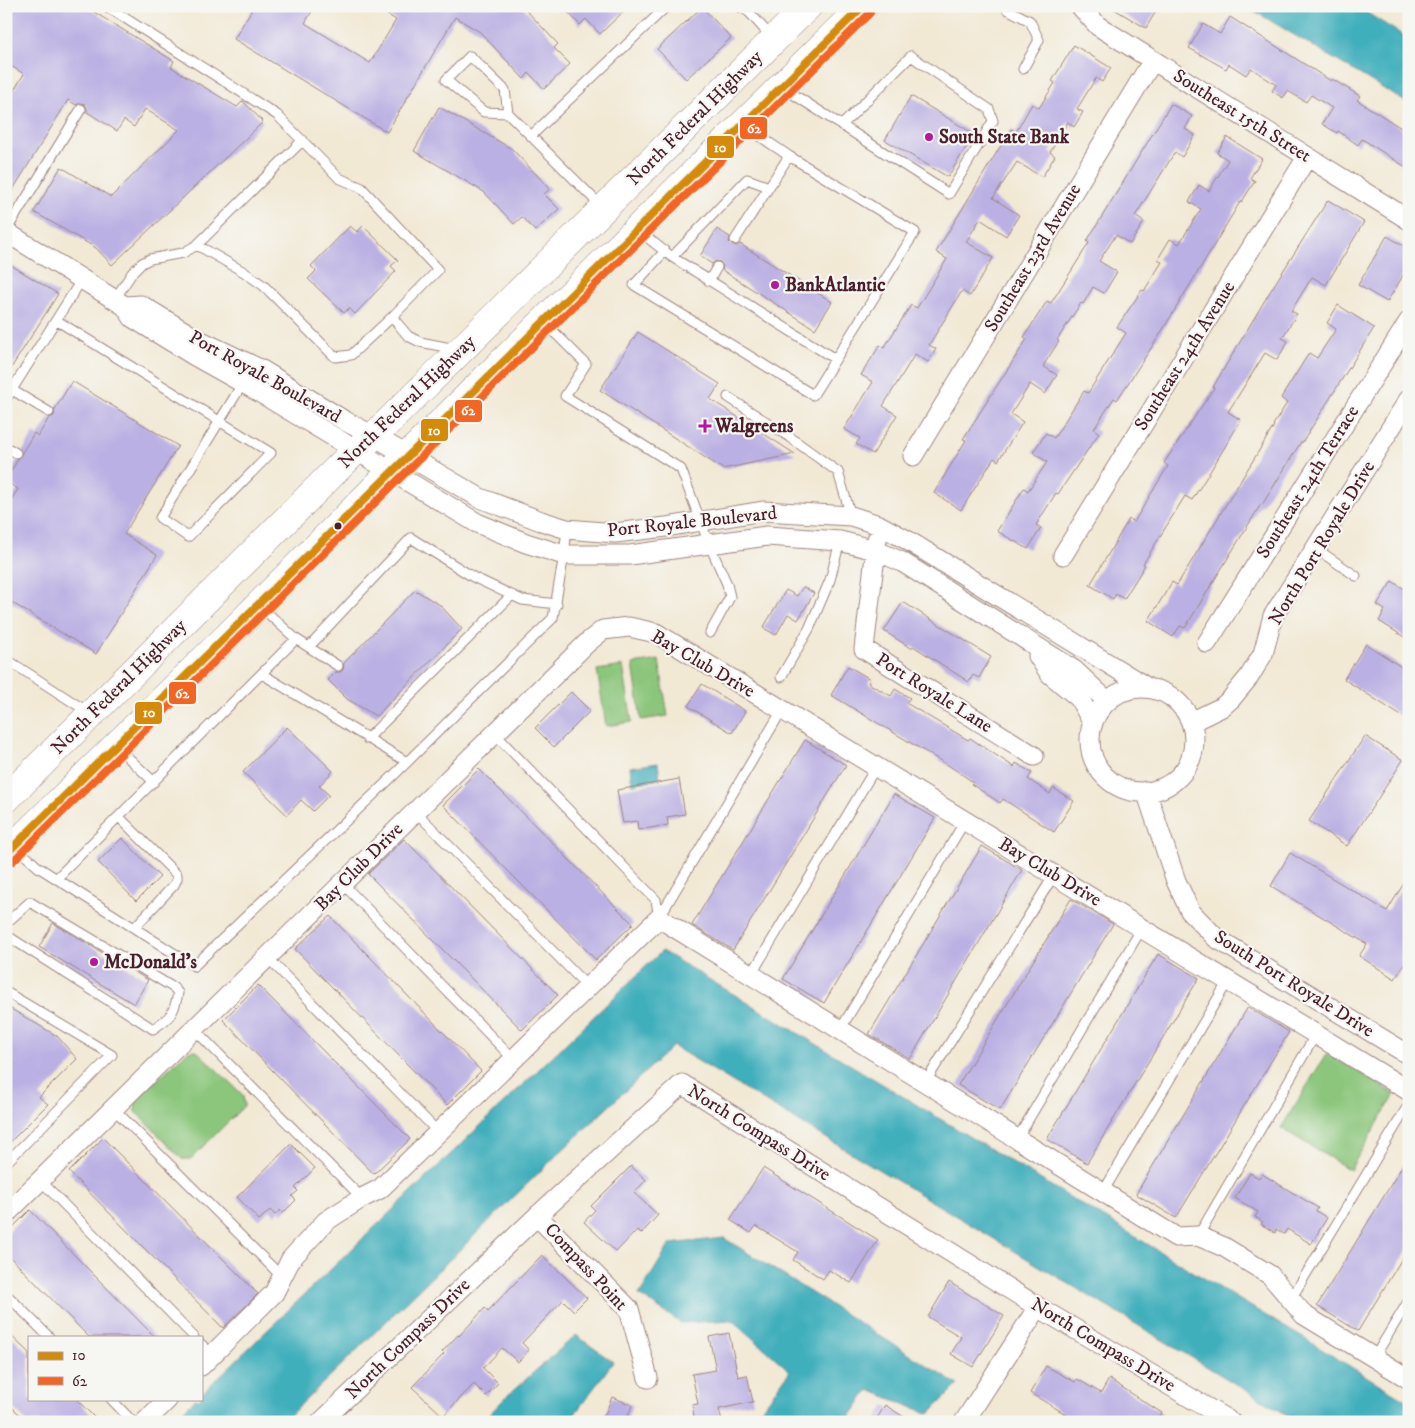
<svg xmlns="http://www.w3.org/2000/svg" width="1415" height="1428" viewBox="0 0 1415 1428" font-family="'IM FELL DW Pica',serif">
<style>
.green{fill:#8bc67b;stroke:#6a7253}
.water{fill:#40afbc;stroke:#456774}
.building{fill:#bbb0e3}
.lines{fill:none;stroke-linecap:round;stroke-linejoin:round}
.service-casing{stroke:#9e8480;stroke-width:11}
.minor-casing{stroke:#9e8480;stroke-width:21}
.primary-casing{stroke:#9e8480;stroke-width:29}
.service{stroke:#fff;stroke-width:9}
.minor{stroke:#fff;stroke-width:19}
.primary{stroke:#fff;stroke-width:28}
.bus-1-casing{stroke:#f6f6f2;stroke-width:11}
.bus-2-casing{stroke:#f6f6f2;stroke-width:11}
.bus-1{stroke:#d48b09;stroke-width:8}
.bus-2{stroke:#f26522;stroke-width:8}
.poi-dot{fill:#b5179e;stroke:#f6f6f2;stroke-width:2}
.bus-dot{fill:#4a1f2b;stroke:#f6f6f2;stroke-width:2}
.labels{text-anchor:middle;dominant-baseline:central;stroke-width:4.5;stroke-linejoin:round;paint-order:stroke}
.street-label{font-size:19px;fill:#4a1f2b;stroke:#f6f6f2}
.poi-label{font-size:19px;font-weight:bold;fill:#4a1f2b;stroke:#f6f6f2;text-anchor:start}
.line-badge{stroke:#f6f6f2;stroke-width:2}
.badge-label{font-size:14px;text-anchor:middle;font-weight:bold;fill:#fff}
</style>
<rect width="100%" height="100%" fill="#f6f6f2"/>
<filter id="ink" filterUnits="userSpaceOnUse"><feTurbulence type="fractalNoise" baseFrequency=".02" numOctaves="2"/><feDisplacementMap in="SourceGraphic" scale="10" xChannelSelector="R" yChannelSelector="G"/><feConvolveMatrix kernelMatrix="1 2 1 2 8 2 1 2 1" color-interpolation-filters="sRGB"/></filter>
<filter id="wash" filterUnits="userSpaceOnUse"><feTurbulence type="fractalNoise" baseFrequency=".0096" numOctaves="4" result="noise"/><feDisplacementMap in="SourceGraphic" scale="20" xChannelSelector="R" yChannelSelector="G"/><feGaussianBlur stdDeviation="1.12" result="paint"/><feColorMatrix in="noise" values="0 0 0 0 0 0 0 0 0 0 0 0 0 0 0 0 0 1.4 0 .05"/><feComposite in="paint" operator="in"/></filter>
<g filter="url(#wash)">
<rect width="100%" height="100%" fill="#f2e9d5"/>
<path class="green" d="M659,660l9,56 -27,4 -8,-56z
M623,666l9,56 -26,4 -9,-56z
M196,1050l47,45 1,11 -53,53h-9l-47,-48 1,-12 52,-48z
M1327,1053l68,41 -45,76 -69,-42z"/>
<path class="water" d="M1246,6h110l53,33v65z
M658,763l2,16 -28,5 -2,-17z
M662,951l747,451v20h-110l-626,-376 -117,110 -273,266h-111l23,-23h6v-5z
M724,1238l234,147 -29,29 -60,-24 -23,32h-94l38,-51 -58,-51 -51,3 -42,-28 31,-51z
M576,1335l37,27 -44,60h-87l25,-26z"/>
<g id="blocks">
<path class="building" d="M6,6h78l90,55 -3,6 66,40 6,-6 20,21 -151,143 -16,-17 -62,-36 27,-45 50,30 68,-67 -34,-21 -11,18 -10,-7 -7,11 -30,-19v-3l-2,-5 -4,-1 -5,2 -8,-5 -62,101v-98l18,-29 -18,-11z
M254,6h61l-10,17 65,40 26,-43 -22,-14h148l36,38 -4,4 16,16 -26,25 -15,-16 -5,6 -44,-47 -25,-15 -68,115 -153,-93z
M562,6h67l-29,28 -14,-15 -6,6z
M1109,6h50l-13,22z
M702,7l29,31 -45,41 -29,-30z
M1230,17l101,64 1,-2 28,17 -3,4 52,33v36l-47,-30 -4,6 -20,-14 -1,2 -15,-9 10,-16 -21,-13 -5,7 -18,-11 -5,7 -11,-7 4,-6 -25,-17 -5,7 -17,-11 -3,5 -37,-21 14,-24 17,10z
M1074,45l37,23 -9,14 -6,-4 -19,31 6,3 -9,15 -6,-5 -18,30 5,4 -13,21 -25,-15 -24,36 26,17 -13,21 -26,-17 -14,23 27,16 -23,38 -8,-5 -33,54 7,4 -8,13 -13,-8 -32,52 14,9 -24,39 -17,-10 4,-6 -16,-9 29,-47 -12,-7 19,-30 4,3 27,-43 6,3 30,-49 -11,-7 75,-123 5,3 16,-28 7,4 16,-25 -3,-2z
M911,96l63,38 -26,43 -63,-37z
M1171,104l21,12 -7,13 10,6 -13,22 -7,-5 -40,64 9,6 -14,22 -14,-9 -17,26 18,11 -13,21 -11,-6 -10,17 -2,-1 -24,37 2,1 -16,25 14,9 -12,19 -15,-10 -19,30 12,8 -25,39 -4,-3 -33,52 -27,-17 32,-53 -3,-1 64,-100 -3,-2 23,-36 4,2 38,-60 -2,-2z
M439,107l73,42 38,40 -6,5 15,15 -24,22 -13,-14 -8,7 -30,-32 -70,-41z
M1227,137l35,22 -12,19 5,3 -14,22 -1,-1 -81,134 -42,64 -3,-2 -20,31 5,4 -41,61 -2,-1 -20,32 5,3 -13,21 -31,-18 27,-43 4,3 19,-29 -14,-10 13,-19 8,5 30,-47 4,2 38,-60 -9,-6 25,-37 2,1 18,-29 -4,-3 12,-20 9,5 22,-35 -12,-7 10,-17 10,6 19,-31 -11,-7z
M1328,200l36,22 -38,63 -14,-8 -21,34 6,3 -15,24 6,3 -11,19 -12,-7 -37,59 13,8 -30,50 -19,30 -7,-4 -42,68 2,1 -21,34 -8,-5 -3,5 -23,-14 39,-66 5,3 34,-56 -4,-3 50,-75 -1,-1 58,-97z
M350,226l7,6 6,-6 35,34 -7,6 5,5 -41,43 -6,-6 -5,5 -36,-34 8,-8 -5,-5z
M717,229l13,8 -1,5 3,3 5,1 3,-2 92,58 -17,27 -93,-59 1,-4 -3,-4 -4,-1 -4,3 -12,-8z
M1387,236l22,13v17l-22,36 -29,-17z
M6,262l52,32 -52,82z
M1338,305l36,23 -72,115 -1,-1 -39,63 -1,-1 -76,124 -5,-2 -7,11 -25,-16 24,-39 5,3 97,-159 -1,-1 14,-22 -6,-5 28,-45 8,5 19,-29 -9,-6z
M638,332l82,52 -10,15 85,55 -72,15 -123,-79z
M72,381l106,65 -54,88 33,21 -61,99 -90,-55v-91l12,-19 -12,-7v-3l28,-46 4,3 11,-18 5,-2 1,-7z
M1392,581l17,11v48l-30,-19 6,-11 -8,-5z
M803,587l11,6 -16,27 -10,-6 -12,21 -13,-7 23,-38 11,6z
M415,590l25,15 22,24 -86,87 -29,-17 -19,-19 8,-8h4l3,-2 1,-7z
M903,602l88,55 -12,21 -6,-3 -4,7 -56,-36 -2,2 -27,-17z
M1366,644l43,28v49l-65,-42z
M848,666l22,13 -2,4 23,13 4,-7 15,9 -4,5 62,37 2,-2 44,29 2,-4 16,10 -4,6 22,15 3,-6 21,13 -20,31 -51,-33 -3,4 -29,-19 2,-2 -22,-15 -120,-72z
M702,684l43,27 -13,22 -44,-27z
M571,692l19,19 -36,36 -19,-19z
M287,727l46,44 -14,15 10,9 -16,16 -12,-11 -14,15 -44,-43z
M1365,736l38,24 -56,86 -38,-25z
M805,740l41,25 -113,185 -41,-25z
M479,769l154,155 -37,36 -153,-155z
M679,779l6,35 -18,3 1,8 -30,5 -1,-9 -14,2 -6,-33z
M894,794l41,24 -111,185 -41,-24z
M122,838l38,39 -24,24 -38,-39z
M404,839l154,156 -36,35 -154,-156z
M982,846l40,24 -112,189 -41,-25z
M1290,853l97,58 22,-36v82l-14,22 -36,-23 8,-12 -96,-58z
M1071,899l42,25 -113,186 -42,-25z
M330,916l151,155 -34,34 -152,-156z
M53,923l95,57 -14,24 -95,-57z
M1158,954l41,24 -112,185 -40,-24z
M258,985l152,154 -36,35 -151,-154z
M6,1006l51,30 20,23 -38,38 9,7 -42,42z
M1248,1007l41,25 -113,186 -40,-24z
M103,1138l155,156 -35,34 -154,-156z
M291,1144l24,24 -20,20 3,3 -6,5 4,4 -14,14 -2,-4 -5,5 -5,-5 -11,10 -22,-23z
M1409,1155v92l-51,84 -41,-25z
M631,1166l15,14 -12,13 24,22 -17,19 -4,-4 -21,22 -32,-30 11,-12 -4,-4z
M763,1168l115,72 -27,43 -22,-13 -6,9 -30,-19 5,-8 -42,-26 -5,7 -21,-13z
M1250,1173l9,5 3,-4 56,34 -2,3 11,7 -16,26 -24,-15 -3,5 -8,-5 -1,4 -14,-9 2,-2 -8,-5 3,-5 -23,-14z
M30,1210l125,127h-66l-83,-84v-19z
M542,1255l45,43 -13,13 -11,-11 -41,43 7,7 -11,12 -16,-14 -19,20 15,15 -12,13 -12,-12 -31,32 -31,-29 32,-33 -2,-2 16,-17 1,1 26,-28 3,3z
M949,1282l55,34 -31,51 -22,-13 10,-17 -33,-20z
M6,1331l23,22v46h47l23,23h-72l-21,-21z
M729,1333l9,44 9,-2 6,27 -34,7 3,13h-27l-3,-17 6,-1 -6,-30 24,-4 -7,-33z
M1046,1366l29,16 2,-3 24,14 8,-14 53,34 -6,9h-77l-49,-29z
M612,1397l20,8 -6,17h-24z
M885,1405l27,17h-37z"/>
</g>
</g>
<g filter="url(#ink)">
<use href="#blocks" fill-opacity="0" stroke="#9e8480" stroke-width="1"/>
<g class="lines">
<defs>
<path id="service" d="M106,6l171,109 62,63 23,10 76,82 -46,47 16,19 12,6 36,7
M738,6l11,6 23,26
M1009,6l-2,3 23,12 9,19 -16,29
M785,89l164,105 44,-73 -4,-12 -78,-53 -69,69
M508,113l-24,-1 -38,-32 24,-24 35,34 3,23 94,94
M531,136l135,-129
M6,231l75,-122
M639,231l33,26 163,102
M735,240l34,-53
M197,245l47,27 20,14 71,71 16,-2 41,-38
M665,251l-31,34 179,110 102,-163 -126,-76 -43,-29
M672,257l75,-78 22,8 20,-31
M709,281l8,-14
M115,299l17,-26 10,-10 8,-4 33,-6 14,-8 106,-105
M56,320l215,133 -83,84 -28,-19 83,-135
M546,324l40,40 -21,32 116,73 28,75 18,40 3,13 -20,36
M12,390l37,22
M728,397l63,41 47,34 13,44
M6,399l76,-120
M6,447l10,6
M1315,548l41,28
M261,607l35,32 42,27
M309,647l102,-109 62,39 49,23 35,4
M6,659l82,53
M262,674l145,88
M781,677l28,-48 21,-49 10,-39
M495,734l161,166 3,18
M367,739l145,-144
M118,748l36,34
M416,812l172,175
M119,817l58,58v4l-3,6 -40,43
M17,848l21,19 156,99 197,-188 162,-160 11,-63 3,-26
M56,879l240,-240
M343,884l171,176
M659,918l123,-208
M6,923l24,-21 144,86 4,5c-4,21 -7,24 -25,36l-147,-94
M268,958l171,175
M751,975l125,-208
M6,992l106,63 -106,108
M195,1030l167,168
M840,1030l125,-209
M925,1083l129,-208
M114,1109l168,168
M1017,1139l125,-211
M41,1181l153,156
M1103,1192l125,-211
M1198,1236l118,-202
M6,1294l43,43
M1291,1299l118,-195
M201,1344l11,11
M1374,1358l35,-58
M111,1399l22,23"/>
<path id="minor" d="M1080,6l18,20 311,194
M6,232l119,74 8,12 60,37 66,37 218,131 49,20 38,12h66l137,-19 73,5 35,9 27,12 172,108 33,31
M125,306l16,-1 56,34 65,31 83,51 29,15 106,62 61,23 26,8 48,4 51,-6 97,-16 88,5 28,9 28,15 241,148
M913,456l240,-396
M877,539l-13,110 170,107
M1063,555l244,-398
M1207,643l202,-322
M1038,656l12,18 29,24 14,25
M1090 740a52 52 0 1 1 104 0a52 52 0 1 1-104 0Z
M1191,722l31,-15 9,-8 18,-22 14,-23 10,-38 136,-217
M1146,791l30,90 14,30 26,27 193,117
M6,1214l582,-572 15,-12 26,-3 27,6 753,458
M537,1216l92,93 19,69
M201,1366l73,-73 17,-34 35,-38 36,-23 18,-9 279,-271 517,319 22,-1 26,11 46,28 34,40 105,64
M145,1422l23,-23
M321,1422l216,-206 145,-132 356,223 193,115
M964,1422l74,-115"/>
<path id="primary" d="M6,799l349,-348 19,-15 434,-430
M6,854l231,-227 154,-155 472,-466"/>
</defs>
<use href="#service" class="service-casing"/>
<use href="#minor" class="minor-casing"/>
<use href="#primary" class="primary-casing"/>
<use href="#service" class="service"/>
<use href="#minor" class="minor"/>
<use href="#primary" class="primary"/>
<defs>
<path id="bus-1" d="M6,854l857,-848"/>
<path id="bus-2" d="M13,861l857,-848"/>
</defs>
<use href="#bus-1" class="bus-1-casing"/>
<use href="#bus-2" class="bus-2-casing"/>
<use href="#bus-1" class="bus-1"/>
<use href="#bus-2" class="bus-2"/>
</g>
</g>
<g class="poi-dot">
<circle cx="929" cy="137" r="5"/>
<circle cx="775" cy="285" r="5"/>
<path d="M702.5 418.5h5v5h5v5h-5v5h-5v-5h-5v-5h5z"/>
<circle cx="94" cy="962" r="5"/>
</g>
<circle class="bus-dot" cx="338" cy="526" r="4.5"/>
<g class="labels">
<g class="street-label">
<text transform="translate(1242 116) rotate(32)">Southeast 15th Street</text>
<text transform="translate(695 118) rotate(-45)">North Federal Highway</text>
<text transform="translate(1033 258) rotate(-59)">Southeast 23rd Avenue</text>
<text transform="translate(1185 356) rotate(-58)">Southeast 24th Avenue</text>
<text transform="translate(265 377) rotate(29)">Port Royale Boulevard</text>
<text transform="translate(407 402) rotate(-44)">North Federal Highway</text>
<text transform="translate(1308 482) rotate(-58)">Southeast 24th Terrace</text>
<text transform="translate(692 522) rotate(-6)">Port Royale Boulevard</text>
<text transform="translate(1322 543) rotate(-59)">North Port Royale Drive</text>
<text transform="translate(703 664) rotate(30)">Bay Club Drive</text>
<text transform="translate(119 687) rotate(-45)">North Federal Highway</text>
<text transform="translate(934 693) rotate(32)">Port Royale Lane</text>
<text transform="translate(359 867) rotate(-45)">Bay Club Drive</text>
<text transform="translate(1050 872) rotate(31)">Bay Club Drive</text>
<text transform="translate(1294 984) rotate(32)">South Port Royale Drive</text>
<text transform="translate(759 1133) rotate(32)">North Compass Drive</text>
<text transform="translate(586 1267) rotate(47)">Compass Point</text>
<text transform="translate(408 1339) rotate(-44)">North Compass Drive</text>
<text transform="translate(1103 1345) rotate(31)">North Compass Drive</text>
</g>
<g class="poi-label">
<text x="939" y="137">South State Bank</text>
<text x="785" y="285">BankAtlantic</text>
<text x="715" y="426">Walgreens</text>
<text x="104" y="962">McDonald's</text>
</g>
</g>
<g class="line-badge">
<rect x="739" y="116" width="29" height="24" rx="5" fill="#f26522"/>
<rect x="706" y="135" width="29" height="24" rx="5" fill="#d48b09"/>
<rect x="454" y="399" width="29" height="24" rx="5" fill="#f26522"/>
<rect x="420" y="418" width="29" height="24" rx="5" fill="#d48b09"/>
<rect x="168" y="681" width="29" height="24" rx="5" fill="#f26522"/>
<rect x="134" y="701" width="29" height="24" rx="5" fill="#d48b09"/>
</g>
<g class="badge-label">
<text x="754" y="133">62</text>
<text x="720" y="152">10</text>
<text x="468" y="415">62</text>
<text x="434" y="435">10</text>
<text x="182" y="698">62</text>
<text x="149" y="717">10</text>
</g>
<rect width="1415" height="1428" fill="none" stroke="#f6f6f2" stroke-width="25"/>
<rect x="28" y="1336" width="175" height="65" fill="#f6f6f2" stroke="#b1a0a2"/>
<rect x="38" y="1352" width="25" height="8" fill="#d48b09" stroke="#b1a0a2"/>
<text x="72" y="1360" font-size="15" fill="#4a1f2b">10</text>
<rect x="38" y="1377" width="25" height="8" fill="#f26522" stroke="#b1a0a2"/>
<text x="72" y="1386" font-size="15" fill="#4a1f2b">62</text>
</svg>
